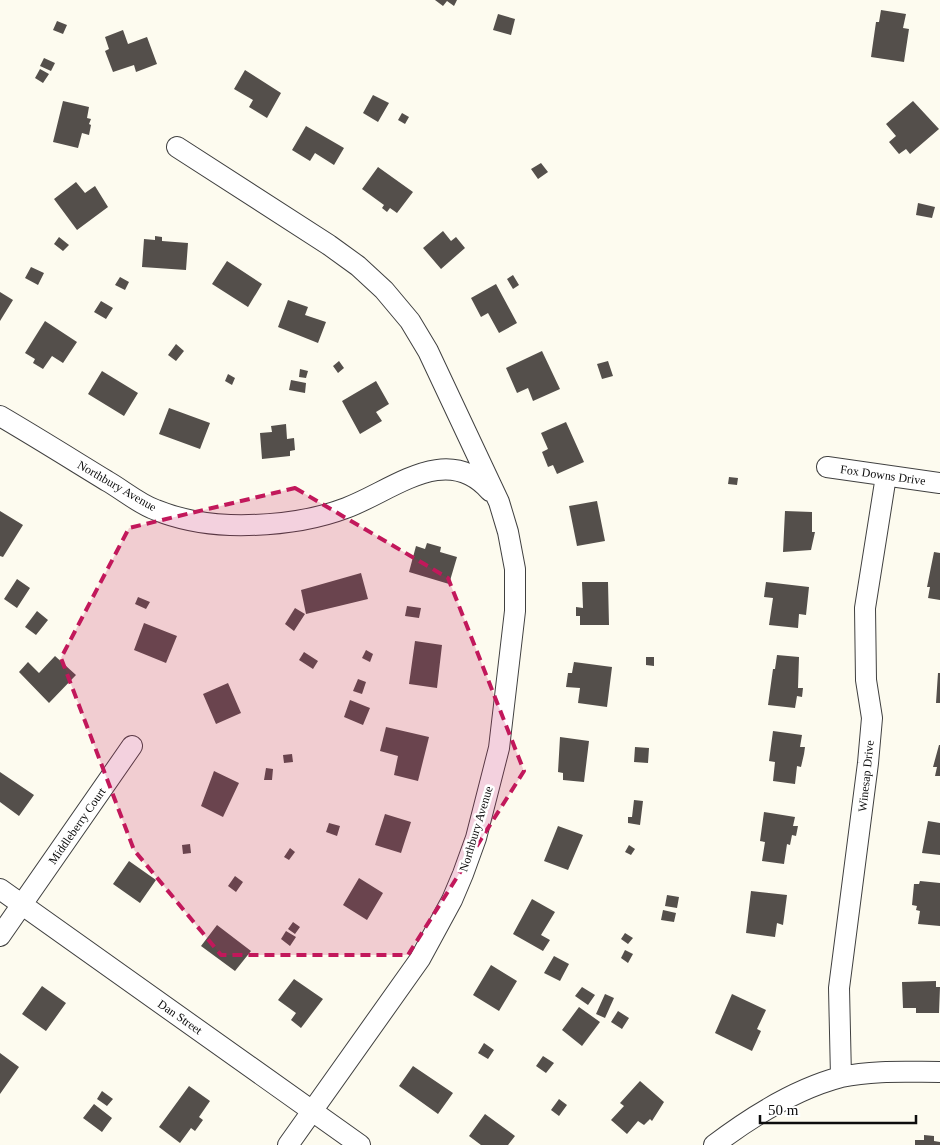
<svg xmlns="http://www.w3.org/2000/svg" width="940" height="1145" viewBox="0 0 940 1145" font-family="'Times New Roman',serif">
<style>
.building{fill:#544f4b}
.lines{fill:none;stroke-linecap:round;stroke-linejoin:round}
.minor-casing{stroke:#404040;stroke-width:22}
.minor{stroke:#fff;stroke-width:20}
.marked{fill:#c2185b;fill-opacity:0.2;stroke:#c2185b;stroke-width:4;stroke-dasharray:10 6;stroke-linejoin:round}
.labels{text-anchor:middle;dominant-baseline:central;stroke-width:5;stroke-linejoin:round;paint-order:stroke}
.street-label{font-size:12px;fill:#0d0d0d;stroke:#fff}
</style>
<rect width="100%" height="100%" fill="#fdfbef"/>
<path class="building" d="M435,0h22l-3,6 -7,-5 -4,5z
M881,10l25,4 -3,14 6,1 -5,33 -33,-5 5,-35h3z
M498,14l17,5 -4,16 -18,-5z
M57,21l10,4 -4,9 -10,-4z
M123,30l5,14 19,-7 10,27 -21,8 -2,-7 -21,7 -8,-21 4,-2 -4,-12z
M44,58l11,5 -4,8 -11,-5z
M40,69l9,5 -6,9 -8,-5z
M245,70l36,23 -14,25 -18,-11 4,-7 -19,-11z
M373,95l16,8 -11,19 -15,-9z
M63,101l26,6 -2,11 4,1 -2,5 2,1 -2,10 -7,-2 -4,15 -25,-6z
M913,101l26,28 -29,25 -4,-5 -7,5 -10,-12 7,-6 -10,-12z
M402,113l7,4 -4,7 -7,-4z
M306,126l38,22 -10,17 -19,-12 -5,8 -18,-11z
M541,163l7,9 -10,7 -7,-10z
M378,167l35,25 -16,21 -7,-5 -3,4 -5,-4 2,-3 -22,-16z
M76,182l9,11 10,-7 13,21 -31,23 -23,-31z
M918,203l17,4 -3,11 -16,-3z
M443,231l8,10 5,-4 9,11 -24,21 -18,-21z
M155,236l7,1v4l26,2 -2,27 -44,-3 2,-28 11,1z
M59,237l10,8 -6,6 -9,-7z
M227,261l35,23 -14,23 -36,-23z
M31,267l13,6 -6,12 -13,-7z
M513,275l6,10 -6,4 -6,-10z
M120,277l9,5 -4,8 -10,-5z
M496,284l21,39 -18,10 -11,-20 -7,4 -10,-19z
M0,292l13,8 -13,21z
M288,300l20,7 -3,8 21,7 -8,21 -40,-16z
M101,301l12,7 -7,11 -12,-7z
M45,321l32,21 -14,21 -11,-7 -9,13 -10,-6 2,-4 -10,-6z
M176,344l8,7 -8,10 -8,-6z
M542,351l18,38 -27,12 -5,-13 -11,5 -11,-25z
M339,361l5,7 -6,5 -5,-7z
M608,361l5,15 -11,3 -5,-15z
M300,369l8,2 -2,7 -7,-1z
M102,371l36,22 -14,23 -36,-22z
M228,374l7,4 -3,7 -7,-4z
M291,380l15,3 -1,10 -16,-3z
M376,381l13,23 -13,8 6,9 -22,13 -18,-33z
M169,408l41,15 -10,26 -41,-15z
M566,422l18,40 -27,12 -4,-9 -5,2 -6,-15 6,-3 -7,-16z
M286,424l1,15 7,-1 1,12 -5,1v5l-28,3 -2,-26 12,-1 -1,-6z
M729,477l9,1 -1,7 -9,-1z
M597,501l8,40 -28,5 -8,-40z
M0,511l23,14 -20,32 -3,-1z
M785,511l27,1v20h3l-4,18 -28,2z
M427,543l14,4 -1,5 17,5 -8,27 -40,-12 7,-26 9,3z
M934,552l6,1v47l-12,-2 2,-11h-3z
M361,573l7,26 -62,15 -5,-24z
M17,579l13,9 -13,20 -13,-9z
M582,582h26l1,43h-29v-9h-4v-9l7,1z
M766,582l43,5 -3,28 -7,-1 -1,14 -29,-3 4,-27 -9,-1z
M138,597l12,5 -4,7 -11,-5z
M407,606l14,2 -2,10 -14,-2z
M295,608l10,6 -11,17 -9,-7z
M37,611l11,9 -12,15 -11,-8z
M144,623l33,13 -11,27 -32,-13z
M415,641l27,4 -5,43 -28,-4z
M366,650l7,4 -3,8 -8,-4z
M304,652l14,9 -5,8 -14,-9z
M777,655l22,2 -1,31h5l-1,9 -5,-1 -2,12 -27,-3 5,-36h2z
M55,656l21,19 -27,28 -30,-31 9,-10 11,11z
M646,657h8v9l-8,-1z
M574,662l38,5 -5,40 -29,-4 2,-15 -14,-1 2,-14h4z
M938,673h2v30h-4z
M358,679l8,3 -4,12 -9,-3z
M228,683l13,30 -25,11 -13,-30z
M350,700l20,8 -7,17 -19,-8z
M386,727l43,10 -11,44 -24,-6 4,-19 -18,-5z
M773,731l29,4 -2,12h5l-1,7 -3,13 -4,-1 -2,18 -22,-3 2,-19 -6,-1z
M560,737l29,4 -5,41 -21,-2v-7l-5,-1z
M939,745h1v31h-5l2,-9h-4z
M635,747l14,1 -1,15 -14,-1z
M292,754l1,8 -9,1 -1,-8z
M266,768l7,1 -1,11h-8z
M214,771l25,12 -16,34 -22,-11z
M0,772l34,23 -15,21 -19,-14z
M634,800l9,1 -3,24 -12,-2v-6h4z
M764,812l31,5 -2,9h5l-2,10 -4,-1 -2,10 -3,-1 -3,20 -22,-3 3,-19 -5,-1z
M385,814l26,8 -10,31 -26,-8z
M928,821l12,2v32l-18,-2z
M329,823l11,3 -3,10 -11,-4z
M558,826l25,9 -15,35 -24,-9z
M190,844l1,9 -8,1 -1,-9z
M629,845l6,4 -4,6 -6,-3z
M290,848l5,4 -6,8 -5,-3z
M129,861l27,19 -16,23 -27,-19z
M235,876l8,6 -7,10 -8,-6z
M359,878l24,15 -16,27 -24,-15z
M920,881l20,2v43l-22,-2 2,-13 -4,-1 1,-4 -5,-1 2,-21h5z
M751,891l36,4 -4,30 -6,-2 -2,14 -29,-4z
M667,895l12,2 -2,11 -12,-2z
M532,899l23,13 -14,23 9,5 -7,11 -30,-17z
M663,910l13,3 -2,9 -13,-2z
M293,922l7,5 -5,7 -7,-5z
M217,925l34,26 -16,20 -34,-25z
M286,931l10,6 -6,9 -9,-7z
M625,933l8,5 -5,6 -7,-5z
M625,950l8,4 -5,9 -7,-5z
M554,956l15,8 -9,17 -16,-8z
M491,965l26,16 -18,30 -26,-16z
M294,979l29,20 -22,29 -10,-8 5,-7 -18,-13z
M936,981v6h4l-1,26h-23v-5h-13l-1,-26z
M42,986l24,17 -20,28 -24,-17z
M582,987l13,8 -7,10 -13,-9z
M605,994l9,4 -9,20 -9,-4z
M732,994l34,16 -9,19 4,2 -9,20 -37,-18z
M579,1007l21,15 -18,24 -20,-16z
M618,1011l11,7 -7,11 -11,-7z
M484,1043l10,7 -6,9 -10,-6z
M0,1053l19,14 -19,27z
M543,1056l11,7 -8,10 -10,-7z
M413,1066l40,27 -15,21 -39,-28z
M640,1081l24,21 -12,19 -2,-2 -6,6 -6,-4 -11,13 -16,-14 13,-14 -4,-3z
M189,1086l21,15 -11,16 4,3 -8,11 -4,-3 -11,15 -21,-16z
M102,1091l11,8 -6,7 -10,-7z
M559,1099l8,6 -8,11 -8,-6z
M94,1104l18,14 -10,14 -19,-14z
M485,1114l30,22 -7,9h-27l-12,-9z
M924,1135l10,1v5l6,1v3h-25v-5h9z"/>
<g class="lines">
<defs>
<path id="minor" d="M177,147l152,98 29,21 26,24 26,31 18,30 71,151 9,30 7,37v42l-16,137 -23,90 -13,36 -11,26 -32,59 -132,186
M0,416c36,21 71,43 107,65 16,9 32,23 49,29 22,9 50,14 74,15 39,1 79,-3 116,-17 46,-17 101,-67 144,-17
M827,467l113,16
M0,889l360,256
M0,936l132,-190
M841,1077l-2,-89 29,-225 4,-45 -6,-38 -1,-72 21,-132
M714,1145c37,-28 81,-56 127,-68 32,-7 66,-5 99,-5"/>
</defs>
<use href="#minor" class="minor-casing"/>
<use href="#minor" class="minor"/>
</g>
<path class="marked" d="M295,488l153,90 76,193 -116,184h-187l-87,-105 -73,-192 68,-130z"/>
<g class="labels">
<g class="street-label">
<text transform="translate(883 475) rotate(8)">Fox Downs Drive</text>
<text transform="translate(117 486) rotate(30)">Northbury Avenue</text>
<text transform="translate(866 776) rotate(-84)">Winesap Drive</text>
<text transform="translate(77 826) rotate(-55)">Middleberry Court</text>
<text transform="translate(476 829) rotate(-73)">Northbury Avenue</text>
<text transform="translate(180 1017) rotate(35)">Dan Street</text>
</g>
</g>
<path d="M760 1115v8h156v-8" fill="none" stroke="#0d0d0d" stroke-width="2.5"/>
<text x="768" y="1115" font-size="15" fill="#0d0d0d" stroke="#ffffff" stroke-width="4" paint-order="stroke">50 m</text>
</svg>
